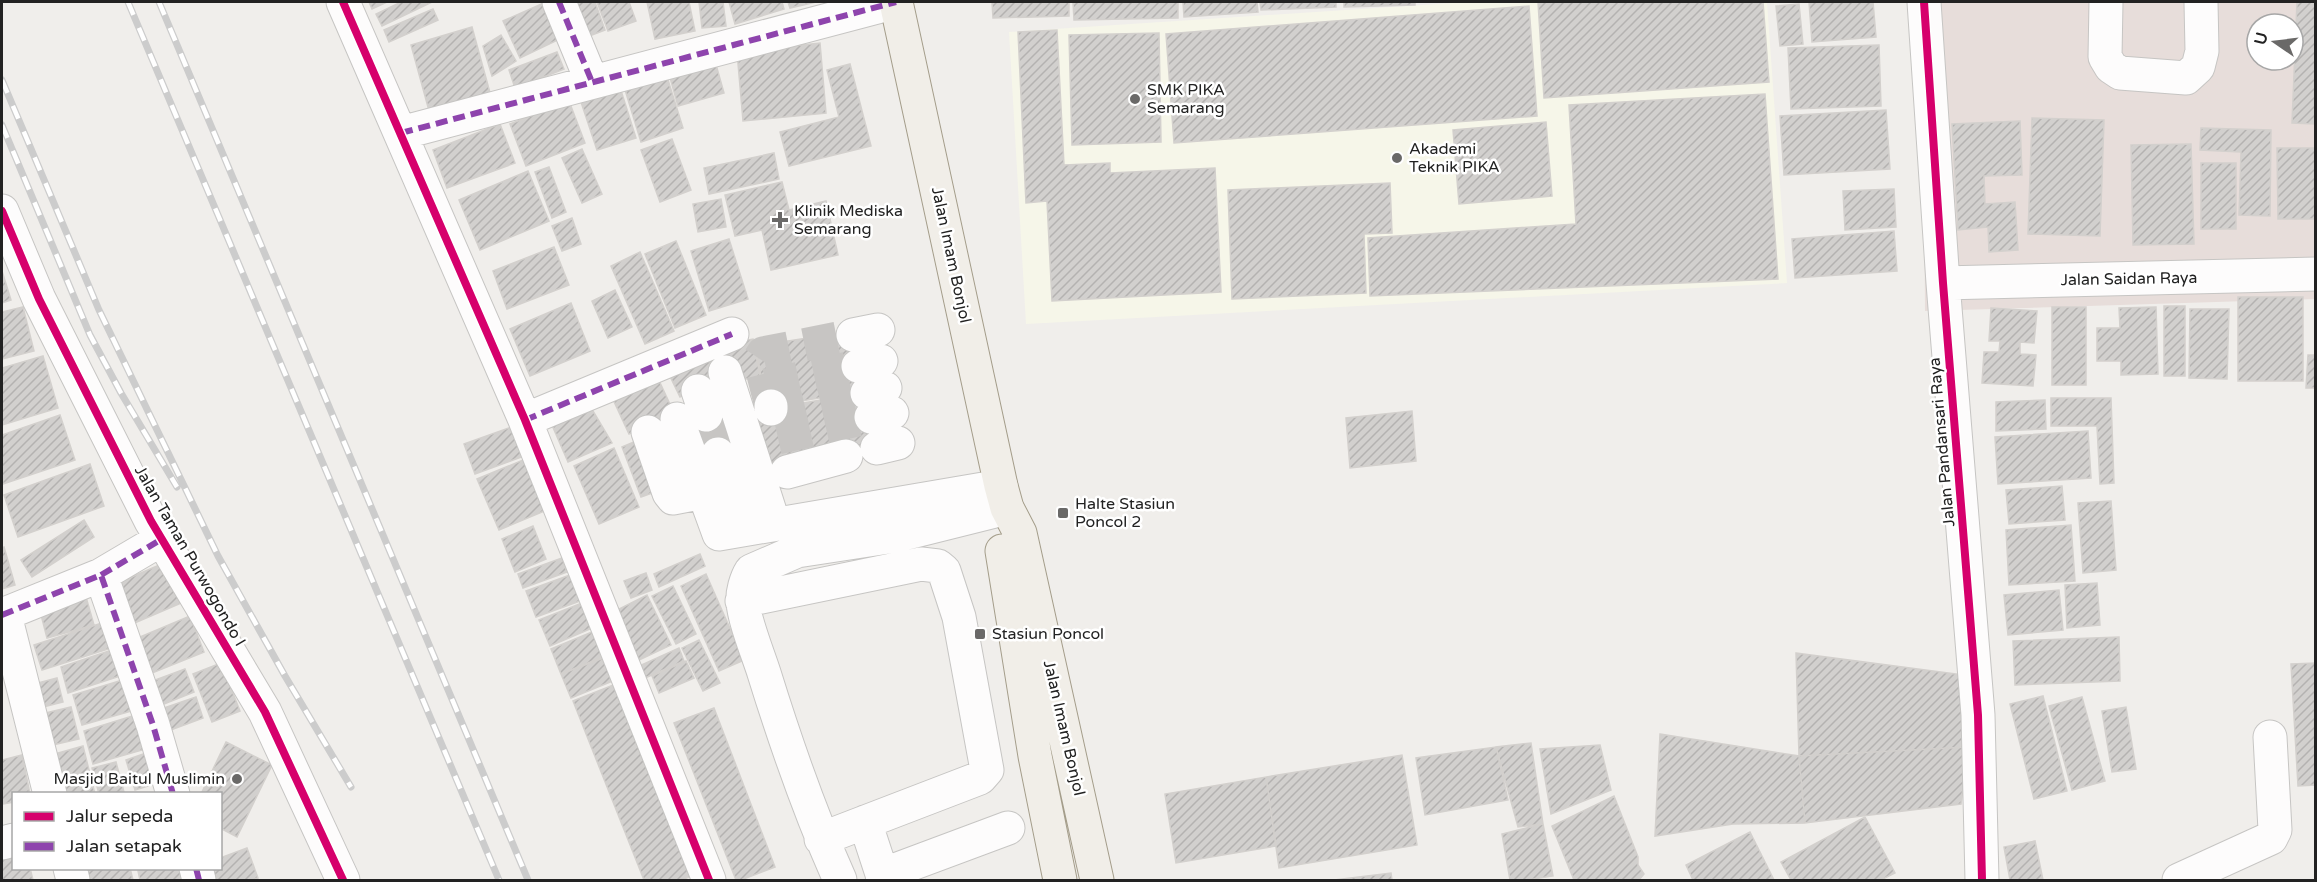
<svg xmlns="http://www.w3.org/2000/svg" width="2317" height="882" viewBox="0 0 2317 882" font-family="'Varela Round',sans-serif">
<style>
.commercial{fill:#e7ddda;fill-rule:evenodd}
.education{fill:#f6f6e9}
.building{fill:url(#building-hatch);stroke:#d3d0cd;stroke-width:1.5}
.lines{fill:none;stroke-linecap:round;stroke-linejoin:round}
.minor-tunnel{stroke:#c7c5c3;stroke-width:33;stroke-dasharray:33 16;stroke-linecap:butt}
.minor-casing{stroke:#c6c5c3;stroke-width:35}
.major-casing{stroke:#a49d8a;stroke-width:35}
.minor{stroke:#fdfcfc;stroke-width:33}
.major{stroke:#f1eee8;stroke-width:33}
.rail-casing{stroke:#ccc;stroke-width:7}
.rail{stroke:#fff;stroke-width:4.5;stroke-dasharray:14;stroke-linecap:butt}
.quiet{stroke:#8e44ad;stroke-width:6;stroke-dasharray:12 6;stroke-linecap:butt}
.cycleway-casing{stroke:#fff;stroke-width:11}
.cycleway{stroke:#d6006c;stroke-width:8}
.poi-dot{fill:#6a6968;stroke:#fff;stroke-width:2}
.labels{text-anchor:middle;dominant-baseline:central;stroke-width:5;stroke-linejoin:round;paint-order:stroke}
.poi-label{font-size:16px;fill:#222;stroke:#fff;text-anchor:start}
.street-label{font-size:16px;fill:#222;stroke:#fff}
</style>
<defs>
<pattern id="building-hatch" width="6" height="6" patternUnits="userSpaceOnUse" patternTransform="scale(1.5)"><rect width="6" height="6" fill="#d2d0ce"/><path d="M-1 1l2-2M0 6l6-6M5 7l2-2" fill="none" stroke="#b4b2b1"/></pattern>
</defs>
<rect width="100%" height="100%" fill="#f0eeeb"/>
<path class="commercial" d="M1923,2h392v297l-390,12zM2257,24h36v36h-36z"/>
<path class="education" d="M1468,2h299l20,281 -761,41 -17,-292z"/>
<path class="building" d="M369,2h18l-15,7z
M401,2h31l-50,24 -6,-12z
M546,2l16,36 -42,20 -17,-37z
M572,2h23l10,28 -21,8z
M597,2h32l7,19 -28,10z
M647,2h42l6,29 -40,8z
M699,2h24l3,24 -24,2z
M729,2h53l2,7 -49,15z
M788,2h28l-26,6z
M992,2h77v14l-76,2z
M1073,2h105v16l-104,2z
M1183,2h74l1,10 -74,5z
M1260,2h76v5l-75,3z
M1344,2h71v3l-71,2z
M1538,2h225l6,80 -225,16z
M1809,2h64l3,35 -64,5z
M2297,2h19v122l-24,-1z
M1799,4l4,40 -23,2 -4,-40z
M1529,6l8,110 -363,27 -8,-109z
M433,9l5,11 -49,22 -5,-12z
M472,27l20,73 -61,18 -20,-73z
M1057,30l7,135 46,-2v10l105,-5 6,124 -169,9 -5,-100 -21,2 -8,-171z
M1159,33l2,109 -89,3 -3,-110z
M501,35l15,26 -24,15 -9,-30z
M820,43l6,70 -83,8 -6,-69z
M1879,45l2,61 -90,3 -3,-61z
M557,52l7,17 -49,19 -6,-18z
M713,54l11,39 -46,13 -11,-39z
M850,64l21,82 -82,20 -9,-34 59,-15 -12,-47z
M664,67l19,61 -42,14 -19,-62z
M618,81l18,57 -39,12 -19,-57z
M1765,94l13,185 -408,17 -2,-58 208,-14 -7,-119z
M569,101l16,42 -59,23 -16,-42z
M1886,110l4,59 -106,6 -4,-59z
M2032,118l72,2 -4,116 -72,-2z
M2020,121l2,54 -38,1 1,28 30,-2 3,48 -29,2 -1,-25 -30,3 -6,-106z
M1546,122l6,74 -93,8 -6,-74z
M500,124l15,39 -68,25 -14,-38z
M2201,128l70,2 -1,86 -31,-1 2,-63 -41,-2z
M672,139l19,51 -31,12 -19,-52z
M2191,144l3,100 -61,1 -2,-100z
M2277,148h39v71h-38z
M582,149l20,45 -20,9 -20,-45z
M774,153l5,26 -70,15 -5,-26z
M2201,163h35v66h-35z
M549,167l17,45 -14,6 -17,-46z
M528,171l21,50 -69,29 -21,-50z
M782,182l7,28 37,-9 12,54 -67,15 -9,-40 -27,6 -10,-41z
M1390,183l2,50 -28,1 2,59 -134,6 -4,-109z
M1894,189l2,38 -51,3 -2,-39z
M721,199l5,28 -28,5 -5,-28z
M572,218l9,26 -19,7 -10,-25z
M1894,231l3,40 -102,7 -3,-39z
M729,239l19,60 -39,12 -18,-60z
M676,241l30,74 -31,13 -30,-74z
M554,247l15,38 -62,24 -14,-38z
M640,252l34,79 -29,13 -34,-78z
M2,271l9,29 -9,3z
M615,290l17,37 -24,11 -16,-37z
M2238,297h65v84h-65z
M571,303l19,48 -60,25 -20,-47z
M2164,306h21v70h-21z
M23,307l11,44 -32,8v-47z
M2052,307h34v78h-34z
M2156,307l2,67 -37,1v-14h-24v-33h23l-1,-20z
M1991,308l46,3 -3,32 -14,-1v12l16,1 -3,31 -51,-3 2,-31h15l1,-11h-11z
M2190,309h39l-2,70 -38,-1z
M852,331l9,60 -95,16 -10,-61z
M753,339l7,37 -28,6 -7,-38z
M704,349l14,30 -38,18 -14,-29z
M2308,355h8v33h-10z
M43,356l15,52 -56,17v-57z
M656,374l18,39 -45,21 -18,-39z
M867,392l10,59 -116,20 -10,-59z
M2051,398h60l3,85 -14,1 -3,-58h-46z
M2045,400l1,29 -50,2v-29z
M590,406l22,37 -44,19 -16,-37z
M735,409l7,41 -48,8 -8,-39z
M1412,411l4,50 -66,7 -4,-50z
M60,415l15,45 -72,24 -1,-6v-43z
M514,426l10,30 -49,18 -11,-30z
M2088,431l3,47 -93,6 -3,-47z
M646,437l20,51 -25,9 -19,-50z
M614,448l25,59 -40,17 -25,-58z
M528,458l21,51 -50,21 -22,-51z
M90,464l14,42 -86,31 -14,-42z
M2062,486l3,34 -56,4 -3,-34z
M2111,501l5,69 -33,3 -5,-70z
M84,520l10,17 -62,40 -11,-17z
M2071,525l4,56 -66,4 -3,-55z
M533,526l13,33 -31,13 -13,-33z
M4,547l11,38 -13,4v-41z
M700,554l5,12 -46,21 -5,-13z
M562,558l5,14 -44,16 -5,-14z
M164,563l17,40 -51,22 -17,-40z
M646,573l6,17 -21,8 -7,-17z
M706,574l38,86 -25,11 -38,-85z
M570,575l10,26 -44,16 -10,-26z
M2097,583l3,42 -33,3 -2,-43z
M673,586l23,48 -20,10 -24,-48z
M84,590l10,35 -47,13 -9,-35z
M2059,590l4,40 -55,5 -4,-40z
M647,595l24,50 -34,16 -24,-49z
M582,603l10,25 -42,18 -11,-26z
M190,616l14,36 -57,23 -14,-35z
M102,623l9,25 -69,22 -8,-25z
M592,632l11,25 -42,17 -10,-25z
M2119,637l1,44 -105,4 -2,-44z
M699,640l21,43 -17,8 -21,-43z
M679,648l5,13 -39,17 -6,-12z
M112,650l8,26 -52,17 -7,-26z
M1796,653l167,22 5,72 -169,9z
M606,657l9,23 -44,18 -10,-24z
M686,661l8,17 -35,15 -7,-17z
M221,663l19,48 -28,11 -19,-48z
M2316,663v122l-18,1 -7,-122z
M185,669l9,23 -35,14 -9,-24z
M57,678l6,24 -24,6 -5,-24z
M126,679l9,31 -53,15 -9,-30z
M616,684l76,192 -11,4h-37l-71,-179z
M2043,696l24,95 -33,8 -24,-95z
M196,697l7,21 -35,13 -7,-22z
M2082,697l23,84 -33,9 -23,-84z
M71,707l8,32 -31,7 -7,-32z
M2126,707l10,62 -24,3 -10,-61z
M714,708l61,159 -34,13h-5l-62,-157z
M139,714l10,34 -56,16 -9,-33z
M1660,734l139,22 6,67 -72,1 -78,12z
M226,742l46,23 -35,72 -17,-9v-34h-19z
M1531,743l12,81 -25,3 -22,-80z
M1600,745l11,45 -60,24 -11,-65z
M83,746l12,48h-34l-10,-39z
M1496,747l12,53 -83,15 -9,-57z
M1968,747l-7,57 -156,19 -6,-67z
M149,752l9,31 -23,7 -9,-30z
M22,755l8,39h-16v8l-12,2v-44z
M1402,755l15,90 -138,23 -13,-91z
M116,762l8,30 -25,2 -7,-26z
M1266,777l10,69 -100,17 -11,-69z
M1614,796l24,61v8l6,9 -5,6h-65l-22,-54z
M1865,817l30,56 -14,7h-90l-10,-18z
M1543,824l10,52 -26,4h-17l-8,-46z
M1750,832l24,48h-81l-7,-15z
M2035,841l8,39h-33l-6,-33z
M14,848v20h16l3,12h-31v-29z
M247,848l11,30 -7,2h-44l-5,-12h18v-10z
M84,868h46l3,12h-46z
M151,868h35l2,12h-48l-2,-9z
M1391,873l1,7h-58z"/>
<g class="lines">
<path class="minor-tunnel" d="M766,385l92,-19
M771,406l-12,-47 4,-6 90,-18
M706,415l12,39
M773,415l94,-22
M778,438l93,-21"/>
<defs>
<path id="minor" d="M343,2l182,418 184,460
M559,2l33,80
M1924,2l19,281 35,432 4,165
M2106,2l-1,55 6,10 9,6 66,5 12,-11 4,-16 -1,-49
M401,133l495,-131
M2,211l37,88 112,222 114,191 78,168
M1943,283l373,-9
M853,335l25,-5
M858,366l23,-5
M725,372l49,152
M698,391l8,24
M867,393l18,-5
M771,406v3
M871,417l21,-4
M677,419l42,115 282,-48
M525,420l207,-86
M648,432l21,61 4,5 31,-6
M877,448l21,-5
M718,454l25,75
M787,472l59,-16
M101,575l61,-36
M742,601l179,-37 17,2 6,5 15,46 28,153 -7,8 -159,61
M2,615l99,-40 52,150 20,69
M5,615l45,179
M865,822l19,58
M2,843l12,-3
M70,868l3,12
M196,868l3,12
M882,875l126,-47
M840,880c-30,-67 -54,-136 -76,-207 -6,-19 -20,-53 -21,-71 -1,-9 3,-23 8,-31l46,-20 98,-15 112,-28
M2179,880l92,-42 4,-8 -5,-93"/>
<path id="major" d="M896,2l105,484 6,22 13,25 77,347
M1002,551l33,205 25,124"/>
</defs>
<use href="#minor" class="minor-casing"/>
<use href="#major" class="major-casing"/>
<use href="#minor" class="minor"/>
<use href="#major" class="major"/>
<defs>
<path id="rail" d="M128,2l371,878
M159,2l369,878
M2,80l97,230 119,246 67,120 66,111
M2,125l88,210 31,58 56,94"/>
</defs>
<use href="#rail" class="rail-casing"/>
<use href="#rail" class="rail"/>
<path class="quiet" d="M559,2l33,80
M401,133l495,-131
M525,420l207,-86
M101,575l61,-36
M2,615l99,-40 52,150 20,69
M196,868l3,12"/>
<defs>
<path id="cycleway" d="M343,2l182,418 184,460
M1924,2l19,281 35,432 4,165
M2,211l37,88 112,222 114,191 78,168"/>
</defs>
<use href="#cycleway" class="cycleway-casing"/>
<use href="#cycleway" class="cycleway"/>
</g>
<g class="poi-dot">
<circle cx="1135" cy="99" r="6"/>
<circle cx="1397" cy="158" r="6"/>
<path d="M777 211h6v6h6v6h-6v6h-6v-6h-6v-6h6z"/>
<rect x="1057" y="507" width="12" height="12" rx="3"/>
<rect x="974" y="628" width="12" height="12" rx="3"/>
<circle cx="237" cy="779" r="6"/>
</g>
<g class="labels">
<g class="poi-label">
<text x="1147" y="90">SMK PIKA<tspan x="1147" dy="18">Semarang</tspan></text>
<text x="1409" y="149">Akademi<tspan x="1409" dy="18">Teknik PIKA</tspan></text>
<text x="794" y="211">Klinik Mediska<tspan x="794" dy="18">Semarang</tspan></text>
<text x="1075" y="504">Halte Stasiun<tspan x="1075" dy="18">Poncol 2</tspan></text>
<text x="992" y="634">Stasiun Poncol</text>
<text x="225" y="779" text-anchor="end">Masjid Baitul Muslimin</text>
</g>
<g class="street-label">
<text transform="translate(951 255) rotate(78)">Jalan Imam Bonjol</text>
<text transform="translate(2129 279) rotate(-1)">Jalan Saidan Raya</text>
<text transform="translate(1942 442) rotate(-95)">Jalan Pandansari Raya</text>
<text transform="translate(190 556) rotate(60)">Jalan Taman Purwogondo I</text>
<text transform="translate(1064 728) rotate(77)">Jalan Imam Bonjol</text>
</g>
</g>
<rect width="2317" height="882" fill="none" stroke="#222222" stroke-width="6"/>
<rect x="12" y="792" width="210" height="78" fill="#ffffff" stroke="#a7a7a7" stroke-width="1.5"/>
<rect x="24" y="812" width="30" height="9" fill="#d6006c" stroke="#a7a7a7" stroke-width="1.5"/>
<text x="66" y="822" font-size="18" fill="#222222">Jalur sepeda</text>
<rect x="24" y="842" width="30" height="9" fill="#8e44ad" stroke="#a7a7a7" stroke-width="1.5"/>
<text x="66" y="852" font-size="18" fill="#222222">Jalan setapak</text>
<g transform="translate(2275 42) rotate(284)"><circle r="28" fill="#ffffff" stroke="#a7a7a7" stroke-width="1.5"/>
<path d="M0-4.5L10 22L0 15L-10 22Z" fill="#6a6968"/>
<text y="-9" font-size="16" font-weight="bold" text-anchor="middle" fill="#222222">U</text>
</g>
</svg>
